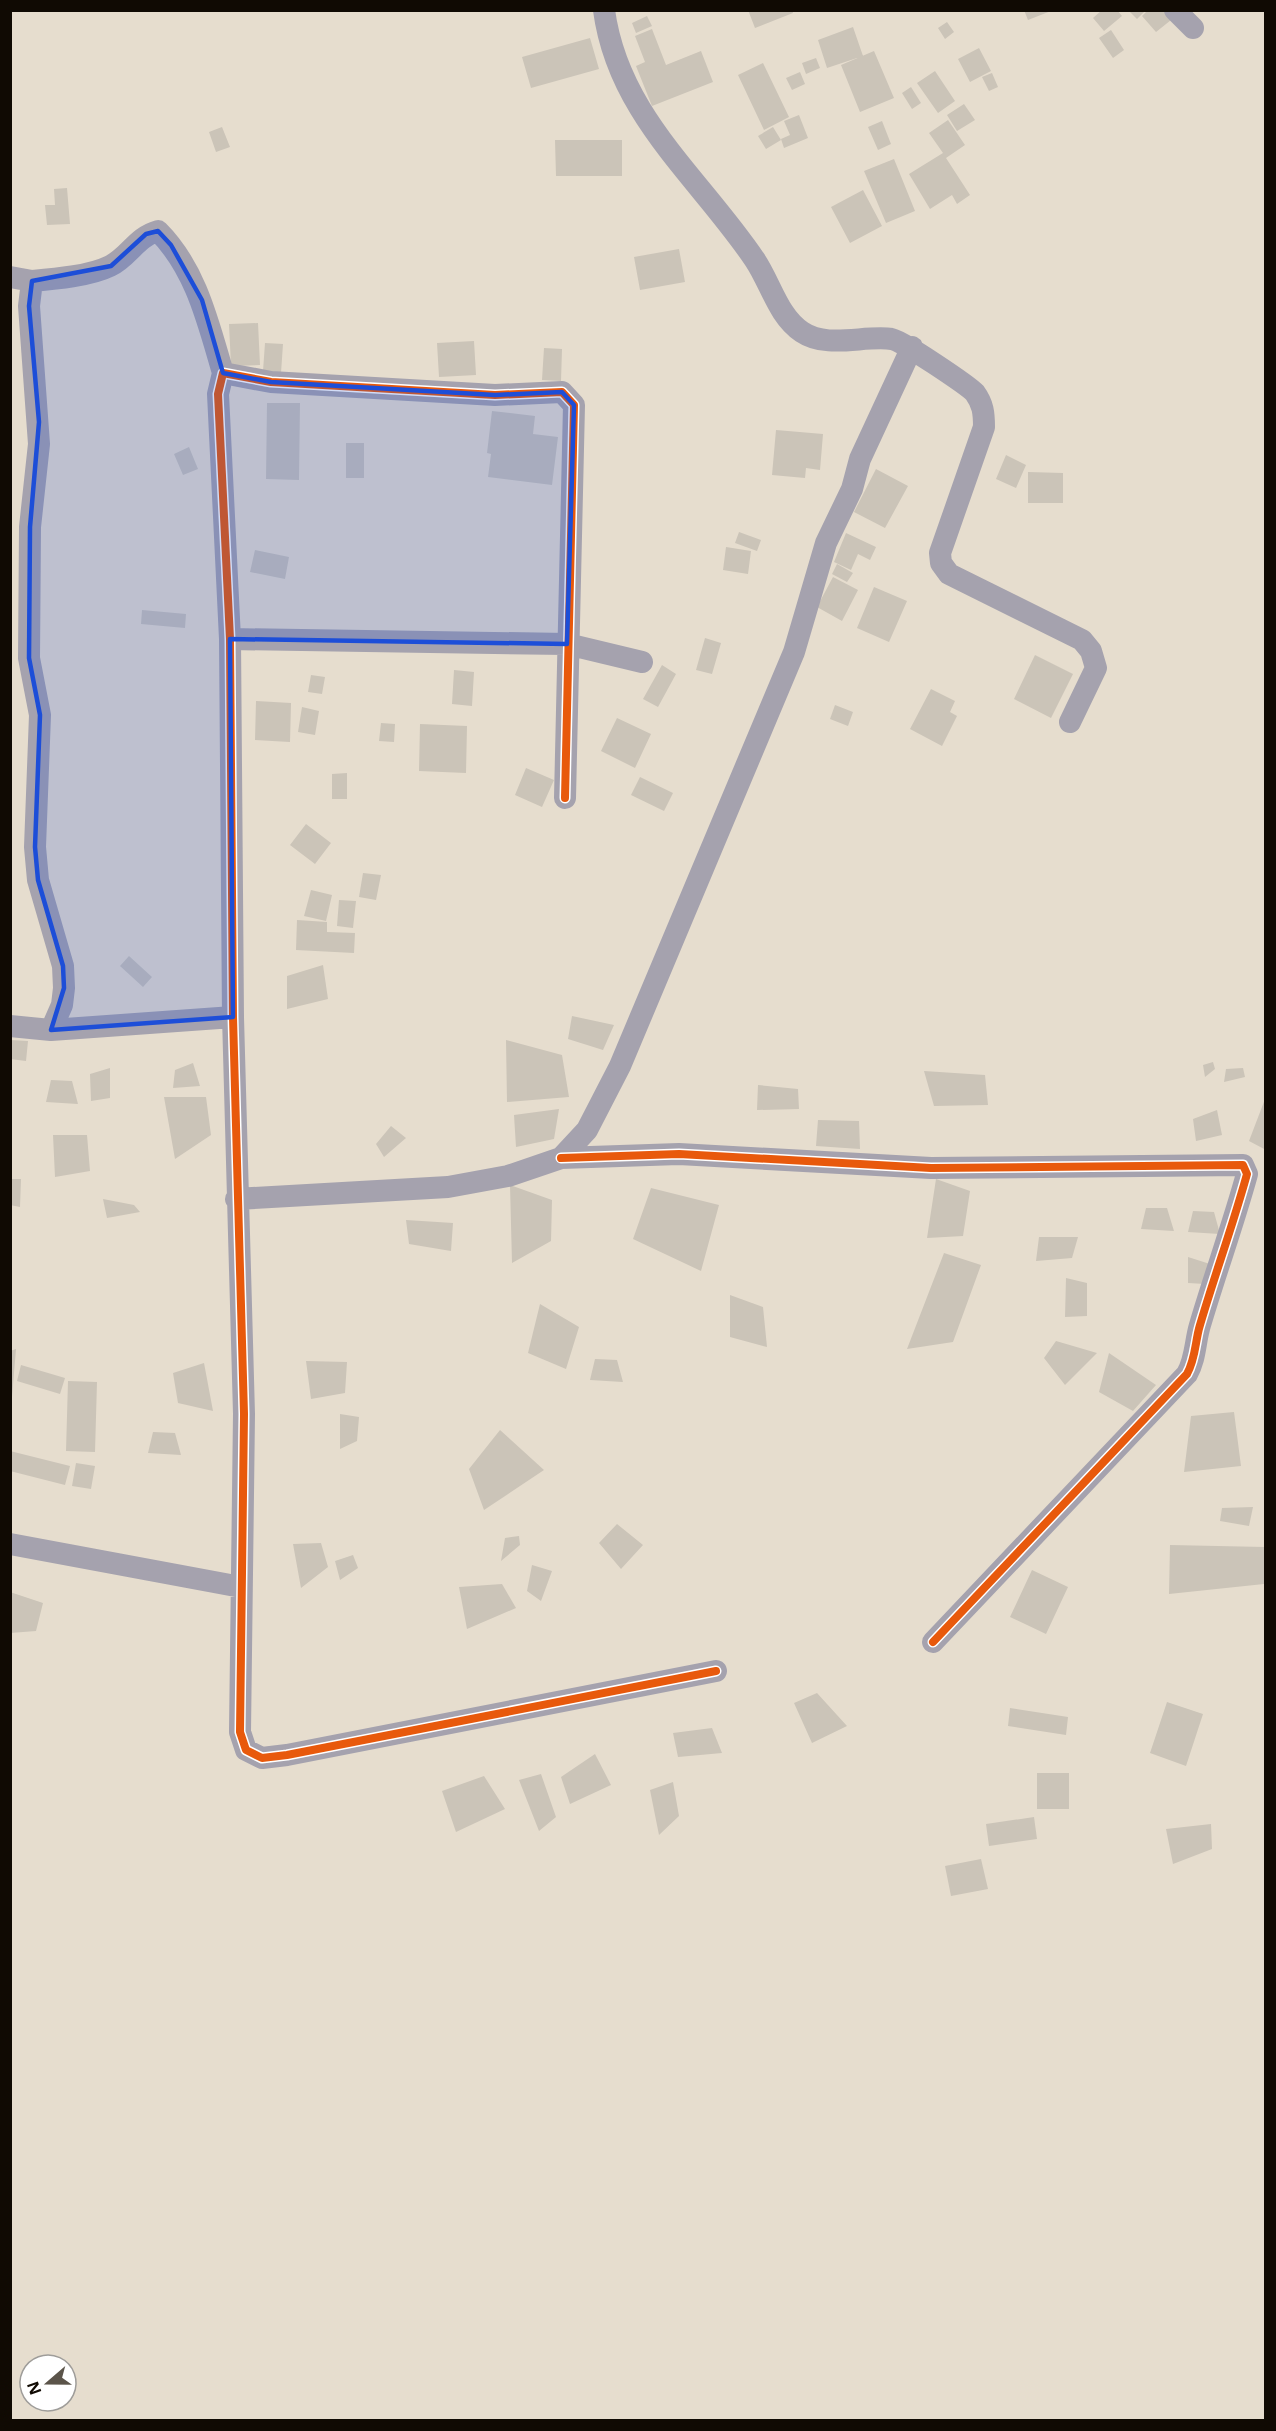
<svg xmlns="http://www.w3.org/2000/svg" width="1276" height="2431" viewBox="0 0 1276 2431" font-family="'Noto Sans',sans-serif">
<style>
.building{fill:#cbc4b8}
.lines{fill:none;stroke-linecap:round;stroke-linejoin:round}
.street{stroke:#a5a2ae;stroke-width:22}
.cycleway-casing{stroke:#fff;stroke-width:11}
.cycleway{stroke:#e8590c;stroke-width:8}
.marked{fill:#1d4ed8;fill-opacity:0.2;stroke:#1d4ed8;stroke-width:4.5;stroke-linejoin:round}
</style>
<rect width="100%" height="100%" fill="#e6ddce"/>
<path class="building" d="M748,10h44l1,3 -38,15z
M1024,10h27v1l-23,9z
M1102,10h15l5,6 -18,15 -11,-13z
M1128,10h18l-9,9z
M1148,10h15l8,10 -15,12 -14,-16z
M647,16l5,10 -16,7 -4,-10z
M947,22l7,10 -9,7 -7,-11z
M853,27l10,29 -36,12 -9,-28z
M652,29l14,36 35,-14 12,31 -61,24 -16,-40 9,-4 -10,-26z
M1111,30l13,20 -11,8 -14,-20z
M590,38l9,31 -68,19 -9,-31z
M979,48l12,23 -21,11 -12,-23z
M874,51l20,47 -34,14 -19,-47z
M816,58l4,10 -14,6 -4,-11z
M763,63l26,54 -25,13 -26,-55z
M935,71l20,30 -17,12 -21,-30z
M800,72l5,12 -13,6 -6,-12z
M992,73l6,14 -9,4 -7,-14z
M911,87l10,16 -9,6 -10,-16z
M964,104l11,16 -18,11 -10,-16z
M799,115l9,23 -24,10 -3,-9 9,-4 -6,-14z
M948,120l17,25 -19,13 24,37 -13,9 -5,-9 -22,14 -21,-35 34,-21 -14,-20z
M882,121l9,23 -13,6 -10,-23z
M222,127l8,20 -14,5 -7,-20z
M773,127l8,13 -15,9 -8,-13z
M555,140h67v36h-66z
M894,159l21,52 -29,12 -22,-52z
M67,188l3,36 -23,1 -2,-20h10l-1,-16z
M863,190l19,36 -32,17 -19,-36z
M679,249l6,33 -45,8 -6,-33z
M258,323l2,42 -29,1 -2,-42z
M474,341l2,34 -37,2 -2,-34z
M265,343l18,1 -2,29 -18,-2z
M544,348l18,1 -1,32 -19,-1z
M267,403h33l-1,77 -33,-1z
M492,411l43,5 -2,18 25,3 -6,48 -64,-8 3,-23 -4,-1z
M776,430l47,4 -3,36 -14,-2 -1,10 -33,-3z
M346,443h18v35h-18z
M189,447l9,22 -15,6 -9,-21z
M1006,455l20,10 -10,23 -20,-9z
M876,469l32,17 -23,42 -31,-16z
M1028,472l35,1v30h-35z
M739,532l22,8 -4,11 -22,-8z
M846,533l30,14 -6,13 -12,-6 -7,16 -17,-8z
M726,547l25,4 -3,23 -25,-4z
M255,550l34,7 -4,22 -35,-7z
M837,564l16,9 -6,9 -15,-8z
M833,577l25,13 -16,31 -25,-14z
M874,587l33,14 -18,41 -32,-14z
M142,610l44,4 -1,14 -44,-4z
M705,638l16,5 -9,31 -16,-4z
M1035,655l38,19 -22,44 -37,-19z
M662,665l14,9 -18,33 -15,-8z
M454,670l20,2 -2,34 -20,-2z
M311,675l14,2 -3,17 -14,-2z
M931,689l24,12 -5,11 7,4 -15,30 -32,-17z
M256,701l35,2 -1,39 -35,-2z
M835,705l18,7 -5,14 -18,-7z
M302,707l17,4 -4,24 -17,-3z
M617,718l34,16 -16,34 -34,-17z
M381,723l14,1 -1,18 -15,-1z
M420,724l47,2 -1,47 -47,-2z
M526,768l28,12 -12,27 -27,-12z
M347,773v26h-15v-25z
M640,777l33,16 -9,18 -33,-16z
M306,824l25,19 -16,21 -25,-19z
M363,873l18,2 -5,25 -17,-3z
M311,890l21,5 -6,26 -22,-5z
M339,900l17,1 -3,27 -16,-2z
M297,920l30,2v10l28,1 -1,20 -58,-3z
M129,956l23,21 -9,10 -23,-21z
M323,965l5,34 -41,10v-33z
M572,1016l42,9 -11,25 -35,-11z
M10,1040l18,1 -2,20 -16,-2z
M506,1040l56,15 7,42 -62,5z
M1213,1062l2,7 -10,8 -2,-12z
M193,1063l7,23 -27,2 2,-18z
M110,1068v30l-19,3 -1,-27z
M1243,1068l2,9 -21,5 2,-13z
M924,1071l61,4 3,30 -54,1z
M51,1080l21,1 6,23 -32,-2z
M758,1085l40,4 1,20 -42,1z
M164,1097h42l5,38 -36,24z
M1265,1099h1v51l-17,-9z
M559,1109l-5,30 -38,8 -2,-32z
M1217,1110l5,25 -26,6 -3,-22z
M818,1120l41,1 1,28 -44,-3z
M391,1126l15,12 -22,19 -8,-13z
M53,1135h34l3,36 -35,6z
M10,1179h11l-1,28 -10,-2z
M936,1179l34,12 -7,45 -36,2z
M510,1185l42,15 -1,41 -39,22z
M651,1188l68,17 -18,66 -68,-32z
M103,1199l31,6 6,7 -33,6z
M1146,1208h21l7,23 -33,-2z
M1193,1211l21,1 6,22 -32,-2z
M406,1220l47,3 -2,28 -42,-7z
M1039,1237h39l-6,21 -36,3z
M944,1253l37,12 -28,77 -46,7z
M1188,1257l22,7 -5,20 -17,-1z
M1066,1278l21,5v33l-22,1z
M730,1295l33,12 4,40 -37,-10z
M540,1304l39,23 -13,42 -38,-16z
M1056,1341l41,12 -32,32 -21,-27z
M16,1349l-4,48h-2v-46z
M1109,1353l47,32 -23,26 -34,-19z
M595,1359l22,1 6,22 -33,-2z
M306,1361l41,1 -2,31 -34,6z
M204,1363l9,48 -35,-8 -5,-30z
M21,1365l44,13 -5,16 -43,-13z
M68,1381l29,1 -2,70 -29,-1z
M1234,1412l7,54 -57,6 7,-56z
M340,1414l19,3 -2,24 -17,8z
M500,1430l44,40 -60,40 -15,-41z
M153,1432l22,1 6,22 -33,-2z
M10,1451l60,15 -5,19 -55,-14z
M76,1463l19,3 -4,23 -19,-3z
M1253,1507l-4,19 -29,-5 2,-13z
M617,1524l26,21 -22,24 -22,-26z
M519,1536l1,9 -19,16 4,-23z
M321,1543l7,24 -27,21 -8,-44z
M1170,1545l95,2 -1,37 -95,10z
M353,1555l5,13 -18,12 -5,-19z
M532,1565l20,6 -11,30 -14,-10z
M1032,1570l36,17 -22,47 -36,-17z
M502,1584l14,24 -49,21 -8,-42z
M10,1592l33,11 -7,28 -26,2z
M817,1693l30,33 -35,17 -18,-40z
M1167,1702l36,12 -17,52 -36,-13z
M1010,1708l58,9 -2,18 -58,-9z
M712,1728l10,25 -44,4 -5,-24z
M595,1754l16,31 -41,19 -9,-27z
M1037,1773h32v36h-32z
M541,1774l15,43 -17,14 -20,-51z
M484,1776l21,33 -49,23 -14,-41z
M673,1782l6,34 -20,19 -9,-45z
M1034,1817l3,22 -48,7 -3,-22z
M1211,1824l1,25 -39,15 -7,-35z
M981,1859l7,30 -37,7 -6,-30z"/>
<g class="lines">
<path class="street" d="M604,10c14,105 95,167 151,250 16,24 23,56 47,72 25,17 62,3 90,7 7,0 77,47 83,54 8,11 9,20 9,34l-44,126 1,10 8,11 133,66 9,11 5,17 -26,54
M1175,10l18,18
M10,277l22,4 -3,25 10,138 -9,83 -1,131 11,57 -5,132 3,33 25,86 1,22 -2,17 -11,25
M32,281c23,-2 58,-5 78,-15 19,-9 26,-29 48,-35 38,38 50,91 65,142
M230,639l337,5 75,18
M565,798l9,-393 -12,-13 -67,3 -224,-13 -48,-9 -5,21 12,245 3,378 11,397 -4,318 6,18 16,8 25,-3 429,-84
M10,1026l41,4 182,-13
M561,1158l118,-4 252,14 312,-3 4,9c-14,51 -32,100 -47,151 -5,16 -4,33 -13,49l-254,268
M236,1199l212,-12 60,-11 53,-18 26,-28 33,-64 174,-414 32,-109 26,-54 8,-30 52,-112
M10,1544l231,43"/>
<defs>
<path id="cycleway" d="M565,798l9,-393 -12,-13 -67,3 -224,-13 -48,-9 -5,21 12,245 3,378 11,397 -4,318 6,18 16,8 25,-3 429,-84
M561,1158l118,-4 252,14 312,-3 4,9c-14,51 -32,100 -47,151 -5,16 -4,33 -13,49l-254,268"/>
</defs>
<use href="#cycleway" class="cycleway-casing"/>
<use href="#cycleway" class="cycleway"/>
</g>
<path class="marked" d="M158,231l13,14 31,55 21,73 48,9 224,13 67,-3 12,13 -7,239 -337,-5 3,378 -182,13 13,-42 -1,-22 -25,-86 -3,-33 5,-132 -11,-57 1,-131 9,-105 -10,-116 3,-25 79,-15 35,-32z"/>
<rect width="1276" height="2431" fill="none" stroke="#100a03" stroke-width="24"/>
<g transform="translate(48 2383) rotate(250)"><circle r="28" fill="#ffffff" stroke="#9f9d9a" stroke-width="1.5"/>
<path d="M0-4.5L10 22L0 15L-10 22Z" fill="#5b544a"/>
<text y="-9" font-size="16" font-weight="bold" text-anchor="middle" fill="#100a03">N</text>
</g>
</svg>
